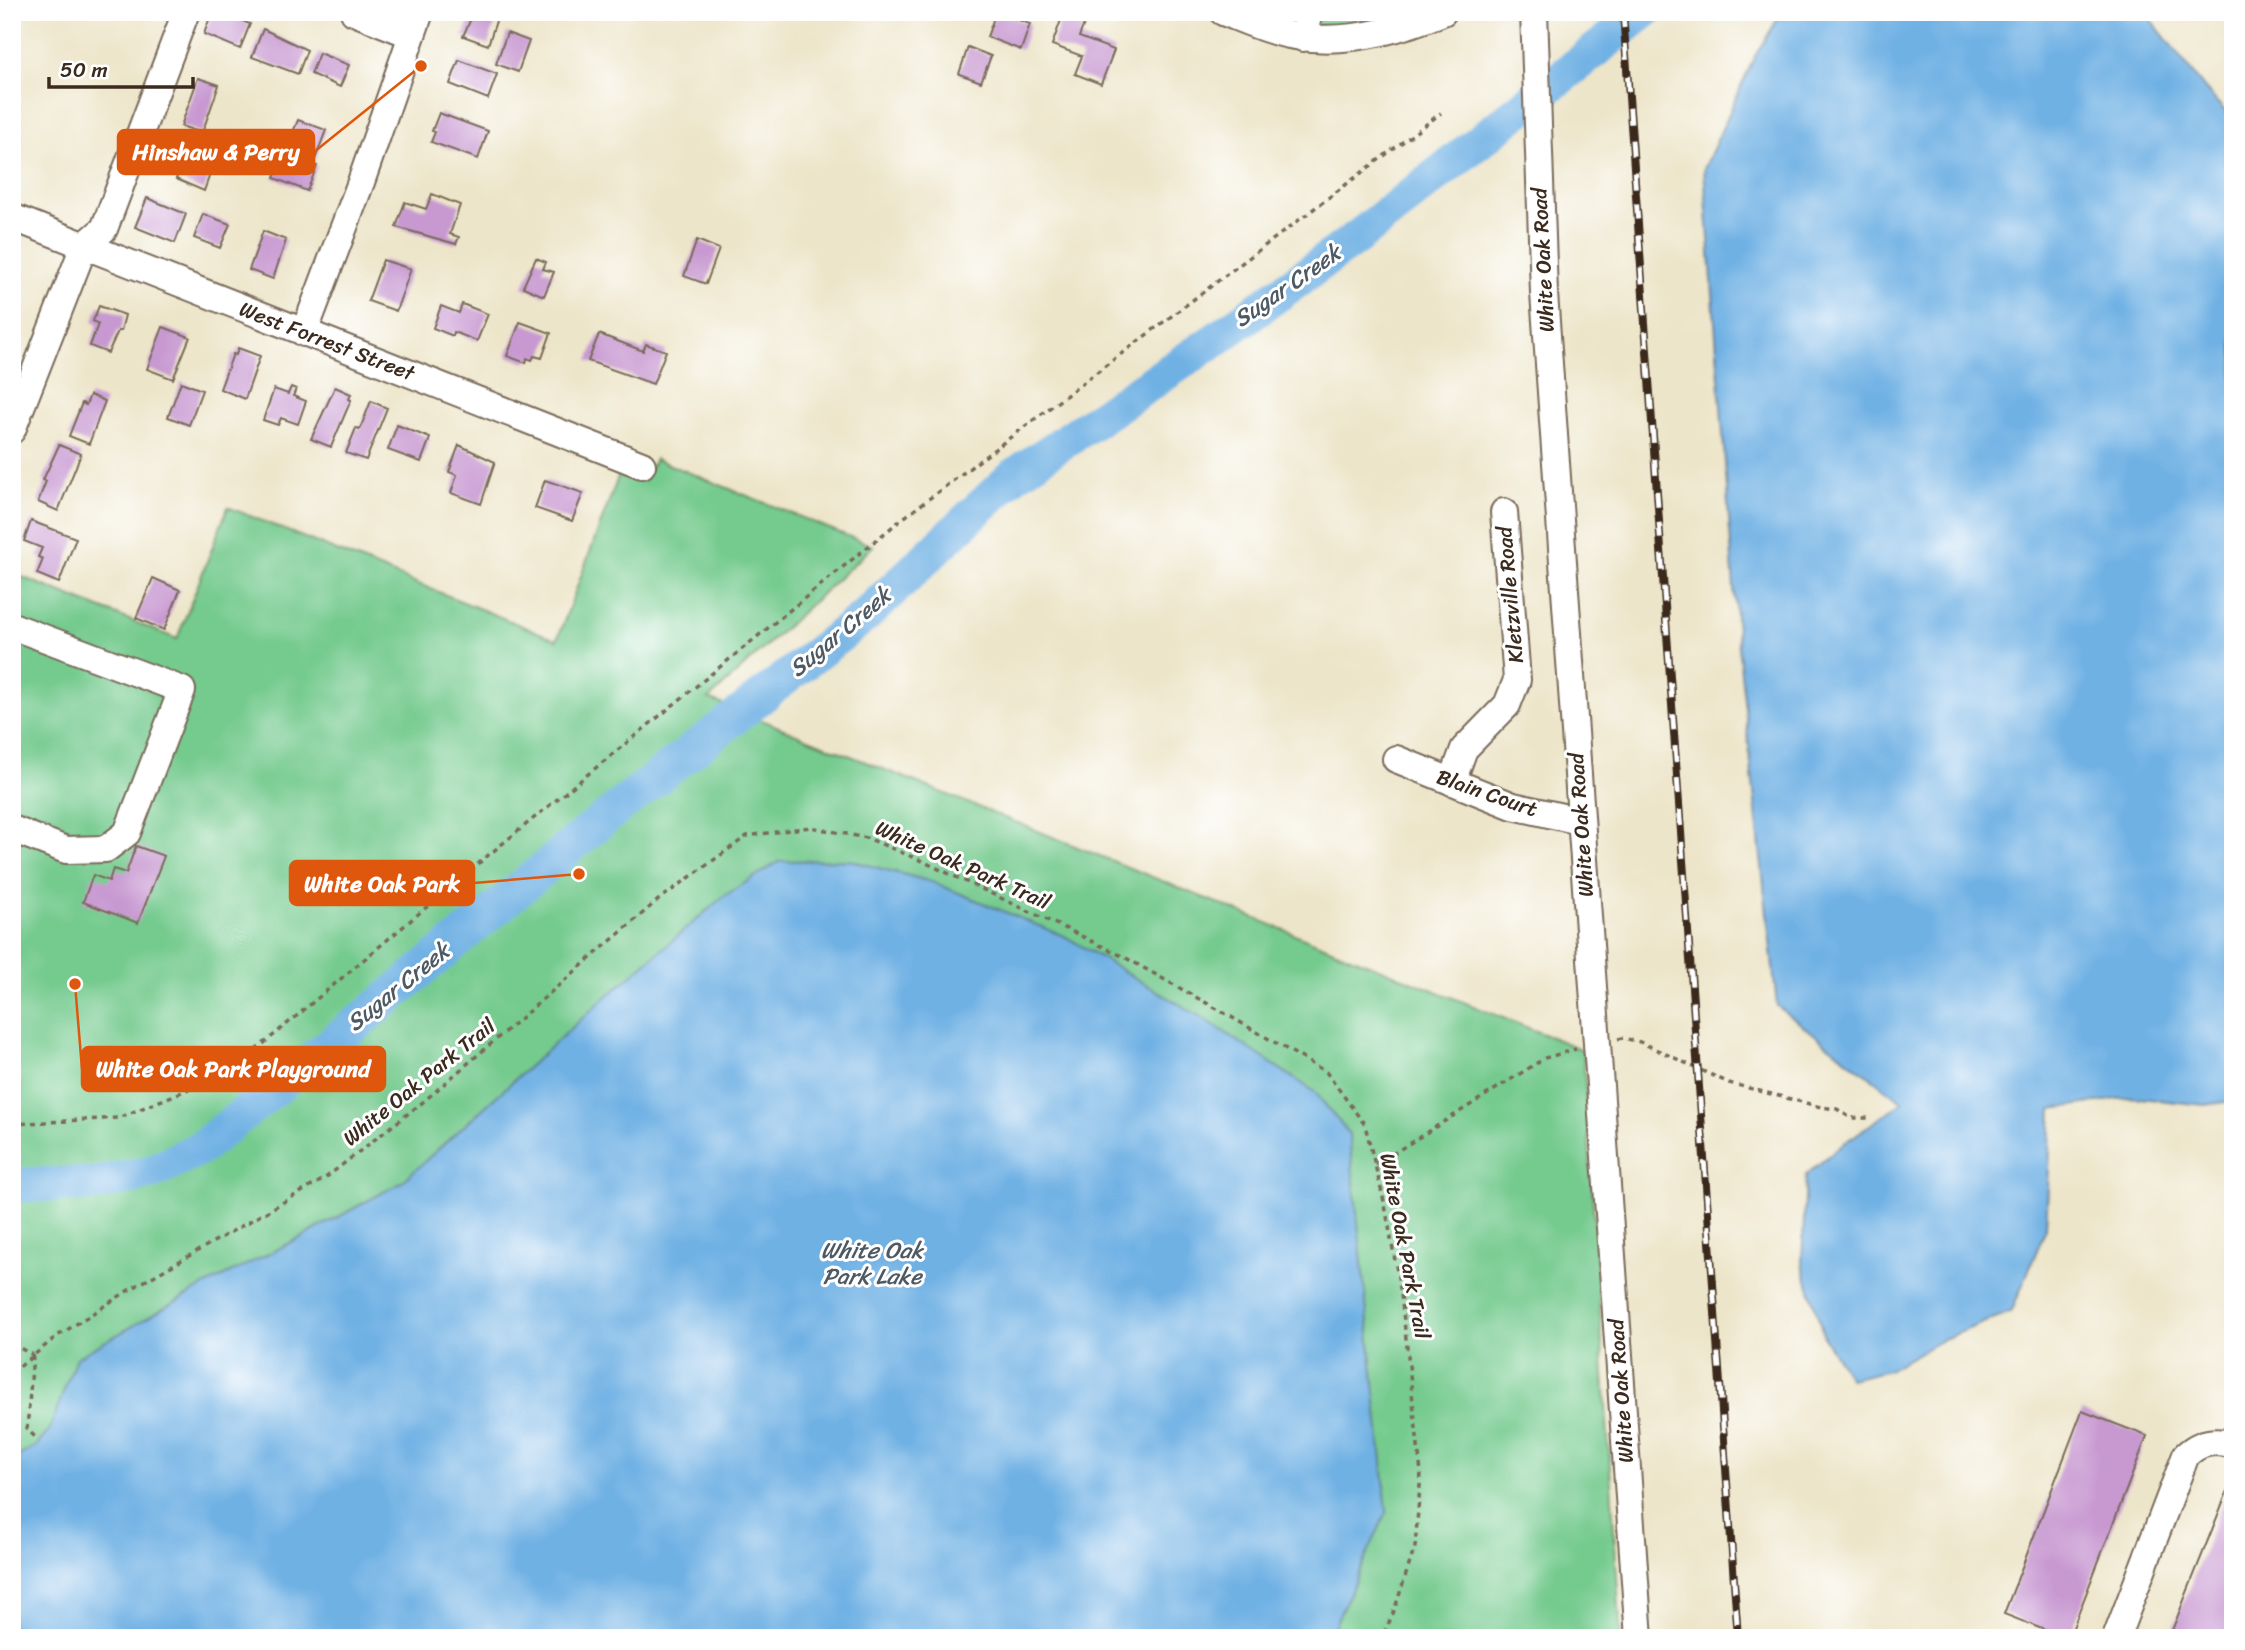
<svg xmlns="http://www.w3.org/2000/svg" width="2245" height="1650" viewBox="0 0 2245 1650" font-family="Sriracha,sans-serif">
<style>
.green{fill:#75ca8e;stroke:#587a56;stroke-width:2}
.water{fill:#6fb1e4;stroke:#556e81;stroke-width:2}
.lines{fill:none;stroke-linecap:round;stroke-linejoin:round}
.river{stroke:#6fb1e4;stroke-width:35}
.building{fill:#c899d1}
.minor-casing{stroke:#796b5a;stroke-width:30}
.path{stroke:#796b5a;stroke-width:3.5;stroke-dasharray:5 5;stroke-linecap:butt}
.minor{stroke:#fff;stroke-width:26}
.rail-casing{stroke:#3b2a1e;stroke-width:8}
.rail{stroke:#fff;stroke-width:5;stroke-dasharray:16;stroke-linecap:butt}
.labels{text-anchor:middle;dominant-baseline:central;stroke-width:6;stroke-linejoin:round;paint-order:stroke}
.street-label{font-size:21px;fill:#3b2a1e;stroke:#fff}
.water-label{font-size:23px;font-style:italic;fill:#4d5963;stroke:#fff}
.leader{fill:none;stroke:#df570d;stroke-width:2.5}
.callout-dot{fill:#df570d;stroke:#fff;stroke-width:2.5}
.callout{fill:#df570d;stroke:#df570d;stroke-width:2.5}
.callout-label{font-size:23px;text-anchor:middle;font-weight:bold;fill:#fff}
</style>
<rect width="100%" height="100%" fill="#fff"/>
<filter id="ink" filterUnits="userSpaceOnUse"><feTurbulence type="fractalNoise" baseFrequency=".0143" numOctaves="2"/><feDisplacementMap in="SourceGraphic" scale="14" xChannelSelector="R" yChannelSelector="G"/><feConvolveMatrix kernelMatrix="1 2 1 2 8 2 1 2 1" color-interpolation-filters="sRGB"/></filter>
<filter id="wash" filterUnits="userSpaceOnUse"><feTurbulence type="fractalNoise" baseFrequency=".00686" numOctaves="4" result="noise"/><feDisplacementMap in="SourceGraphic" scale="28" xChannelSelector="R" yChannelSelector="G"/><feGaussianBlur stdDeviation="1.57" result="paint"/><feColorMatrix in="noise" values="0 0 0 0 0 0 0 0 0 0 0 0 0 0 0 0 0 1.4 0 .05"/><feComposite in="paint" operator="in"/></filter>
<g filter="url(#wash)">
<rect width="100%" height="100%" fill="#ede5c9"/>
<path class="green" d="M1256,12h148l-25,10 -53,6z
M655,459l218,87 -164,153 874,351 38,588h-1609v-1065l165,66 51,-132 329,133 63,-168 24,9z"/>
<path class="water" d="M1782,12h363l61,78 27,30v981l-28,4 -75,-8 -78,12 -6,119 -34,83 -68,28 -56,31 -38,9 -26,-42 -22,-74 4,-88 35,-30 62,-43 -126,-96 -39,-361 -34,-476 51,-113z
M849,860l83,22 134,55 140,83 109,72 34,42 38,377 -58,127h-1317v-178l25,-15 12,-14 27,-73 130,-73 98,-49 98,-54 197,-179 125,-107 56,-35z"/>
<g class="lines">
<path class="river" d="M12,1185l84,-1 56,-12 50,-25 169,-135 229,-190 265,-206 148,-140 202,-136 144,-104 285,-224"/>
</g>
<g id="blocks">
<path class="building" d="M212,12h8l30,12 -10,25 -36,-15z
M474,12h16l8,3 -10,30 -25,-9z
M996,12l34,12 -9,26 -34,-13z
M1064,12l22,7 -7,18 35,13 -13,34 -26,-10 7,-18 -30,-11z
M263,29l44,21 -9,24 -46,-17z
M507,33l22,8 -11,31 -22,-8z
M968,47l23,9 -10,26 -22,-8z
M319,53l30,12 -9,22 -29,-13z
M459,60l38,14 -9,25 -38,-15z
M198,78l21,7 -17,48 -21,-7z
M439,113l49,18 -10,28 -47,-17 4,-10 -3,-1z
M298,120l28,10 -13,35 4,1 -10,25 -33,-13z
M182,163l28,11 -6,17 -28,-12z
M432,194l28,11 -10,29 9,3 -3,7 -60,-17 9,-25 21,7z
M147,198l39,16 -11,29 -40,-16z
M203,214l27,10 -10,24 -26,-10z
M263,231l23,9 -13,39 -24,-9z
M697,240l22,9 -13,35 -22,-8z
M536,258l10,4 -3,7 11,3 -10,24 -21,-9z
M383,260l28,9 -15,42 -28,-10z
M462,304l26,10 -11,27 -23,-9 -1,4 -20,-8 8,-22 18,7z
M99,306l26,9 -4,16h-3l-10,22 -18,-7 8,-22 -5,-3z
M520,322l31,11 -9,25 -8,-2 -2,4 -5,-2 -1,5 -19,-7z
M163,327l27,10 -17,42 -26,-10z
M599,334l44,17 3,-7 20,7 -13,33 -65,-23z
M238,348l22,8 -15,43 -25,-10 13,-35 3,1z
M181,382l21,8 -13,35 -21,-8z
M291,387l5,2 -3,7 13,5 -8,23 -17,-6 -3,7 -15,-5 11,-31 14,5z
M335,387l16,7 -2,5 2,1 -20,47 -20,-8z
M90,395l15,6 -16,43 -20,-8 13,-33 4,2z
M371,401l16,7 -21,52 -20,-7 10,-25 4,1z
M397,425l33,13 -9,24 -33,-12z
M59,445l22,9 -23,57 -20,-9 8,-21 -3,-1z
M459,445l36,17 -14,42 -30,-11 6,-18 -8,-3z
M545,480l38,13 -11,28 -37,-13z
M31,521l45,17 -17,45 -22,-9 6,-15 -5,-2 4,-9 -18,-7z
M153,578l27,12 -16,40 -28,-12z
M136,846l28,10 -26,67 -55,-21 10,-27 16,6 4,-12 13,4z
M2082,1411l65,25 -78,202h-4l-61,-24z
M2233,1477v161h-64z"/>
</g>
</g>
<g filter="url(#ink)">
<use href="#blocks" fill-opacity="0" stroke="#796b5a" stroke-width="2"/>
<g class="lines">
<defs>
<path id="minor" d="M354,12l58,23
M1223,12c23,9 47,20 72,24 50,9 102,-5 148,-24
M1534,12l10,281 95,1345
M1303,38l6,-26
M12,217l630,248
M304,333l57,-151 59,-170
M12,430l72,-184 20,-17 82,-217
M12,626l170,64 -55,143 -21,16 -40,1 -54,-21
M1396,759l117,47 67,15
M1452,782l12,-33 43,-44 10,-25 -13,-168
M2116,1638l70,-183c14,-13 28,-16 47,-10"/>
</defs>
<use href="#minor" class="minor-casing"/>
<path class="path" d="M1618,1039l5,-1 17,4 89,41 92,24 16,2 14,9h18
M12,1124l106,-6 81,-33 51,-30 241,-202 411,-334 539,-406
M1375,1165l170,-107 31,-9
M12,1344l21,11
M33,1355l-6,74 8,8
M12,1373l44,-36 73,-47 195,-111 99,-77 234,-201 90,-65 63,-9 57,11 55,23 153,72 51,25 100,56 100,58 39,53 20,80 16,89 20,179 -6,74 -21,64 -12,27"/>
<use href="#minor" class="minor"/>
<defs>
<path id="rail" d="M1623,12l115,1626"/>
</defs>
<use href="#rail" class="rail-casing"/>
<use href="#rail" class="rail"/>
</g>
</g>
<g class="labels">
<g class="street-label">
<text transform="translate(1543 260) rotate(-93)">White Oak Road</text>
<text transform="translate(327 341) rotate(21)">West Forrest Street</text>
<text transform="translate(1510 595) rotate(-95)">Kletzville Road</text>
<text transform="translate(1487 793) rotate(19)">Blain Court</text>
<text transform="translate(1581 825) rotate(-94)">White Oak Road</text>
<text transform="translate(963 865) rotate(24)">White Oak Park Trail</text>
<text transform="translate(419 1082) rotate(-39)">White Oak Park Trail</text>
<text transform="translate(1405 1246) rotate(79)">White Oak Park Trail</text>
<text transform="translate(1621 1391) rotate(-94)">White Oak Road</text>
</g>
<g class="water-label">
<text transform="translate(1287 286) rotate(-35)">Sugar Creek</text>
<text transform="translate(840 632) rotate(-40)">Sugar Creek</text>
<text transform="translate(398 987) rotate(-39)">Sugar Creek</text>
<text x="872" y="1250">White Oak<tspan x="872" dy="26">Park Lake</tspan></text>
</g>
</g>
<path class="leader" d="M421 66L314 152M579 874L474 883M75 984L82 1069"/>
<g class="callout-dot">
<circle cx="421" cy="66" r="7"/>
<circle cx="579" cy="874" r="7"/>
<circle cx="75" cy="984" r="7"/>
</g>
<g class="callout">
<rect x="118" y="130" width="196" height="44" rx="7"/>
<rect x="290" y="861" width="184" height="44" rx="7"/>
<rect x="82" y="1047" width="303" height="44" rx="7"/>
</g>
<g class="callout-label">
<text x="216" y="160">Hinshaw &amp; Perry</text>
<text x="382" y="892">White Oak Park</text>
<text x="233" y="1077">White Oak Park Playground</text>
</g>
<rect width="2245" height="1650" fill="none" stroke="#fff" stroke-width="42"/>
<path d="M49 77v10h144v-10" fill="none" stroke="#3b2a1e" stroke-width="3.5"/>
<text x="60" y="77" font-size="21" fill="#3b2a1e" stroke="#ffffff" stroke-width="5" paint-order="stroke">50 m</text>
</svg>
